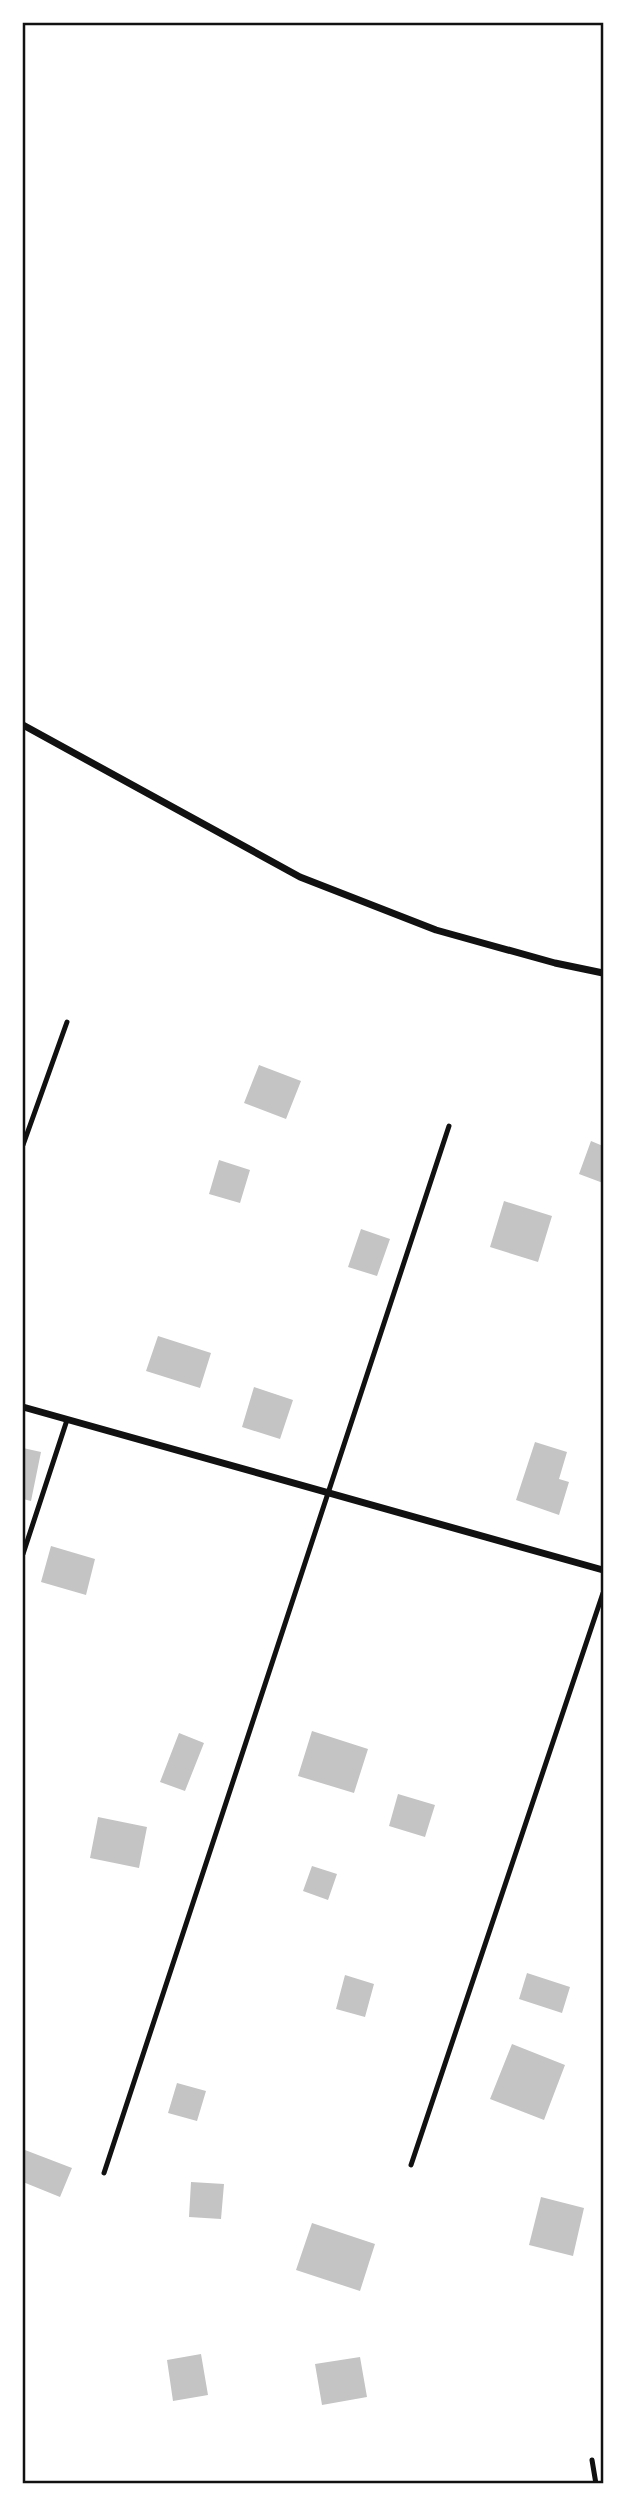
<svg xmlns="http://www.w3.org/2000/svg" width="626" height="2507" viewBox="0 0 626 2507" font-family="'Work Sans',sans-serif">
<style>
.building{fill:#c4c4c4}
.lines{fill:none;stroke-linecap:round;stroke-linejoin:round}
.service{stroke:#111;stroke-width:5}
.minor{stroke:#111;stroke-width:7}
.neatline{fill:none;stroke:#111;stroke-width:2.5}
</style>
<rect width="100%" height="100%" fill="#fff"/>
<path class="building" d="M259,1065l42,16 -15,38 -42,-16z
M591,1141l12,5v37l-24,-9z
M219,1160l31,10 -10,33 -31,-9z
M504,1201l48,15 -14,46 -48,-15z
M361,1229l29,10 -13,37 -29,-9z
M158,1336l53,17 -11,35 -54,-17z
M254,1387l39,13 -13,39 -38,-12z
M535,1442l32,10 -8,27 10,3 -10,33 -43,-15z
M23,1448l18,4 -10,49 -8,-2z
M51,1546l44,13 -9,36 -45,-13z
M312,1731l56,18 -14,44 -56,-17z
M179,1733l25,10 -19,48 -25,-9z
M398,1794l37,11 -10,32 -36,-11z
M98,1817l49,10 -8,41 -49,-10z
M312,1866l25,8 -9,26 -25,-9z
M527,1973l43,14 -8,26 -43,-14z
M345,1975l29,9 -9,33 -29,-8z
M512,2044l53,21 -21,55 -54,-21z
M177,2083l29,8 -9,30 -29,-8z
M25,2150l47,18 -12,29 -37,-15v-26z
M191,2182l33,2 -3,35 -32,-2z
M541,2197l43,11 -11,48 -44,-11z
M312,2223l63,21 -15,47 -64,-21z
M201,2354l7,41 -35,6 -6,-41z
M360,2357l7,40 -45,8 -7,-41z"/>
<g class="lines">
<path class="service" d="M23,1145l44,-123
M23,1554l44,-134
M411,2165l192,-572
M104,2173l345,-1047
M592,2460l4,24"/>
<path class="minor" d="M23,725l277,152 136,53 119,33 48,10
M23,1407l580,163"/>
</g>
<rect width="626" height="2507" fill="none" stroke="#ffffff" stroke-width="49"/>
<rect x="24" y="24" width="578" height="2458" class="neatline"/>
</svg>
